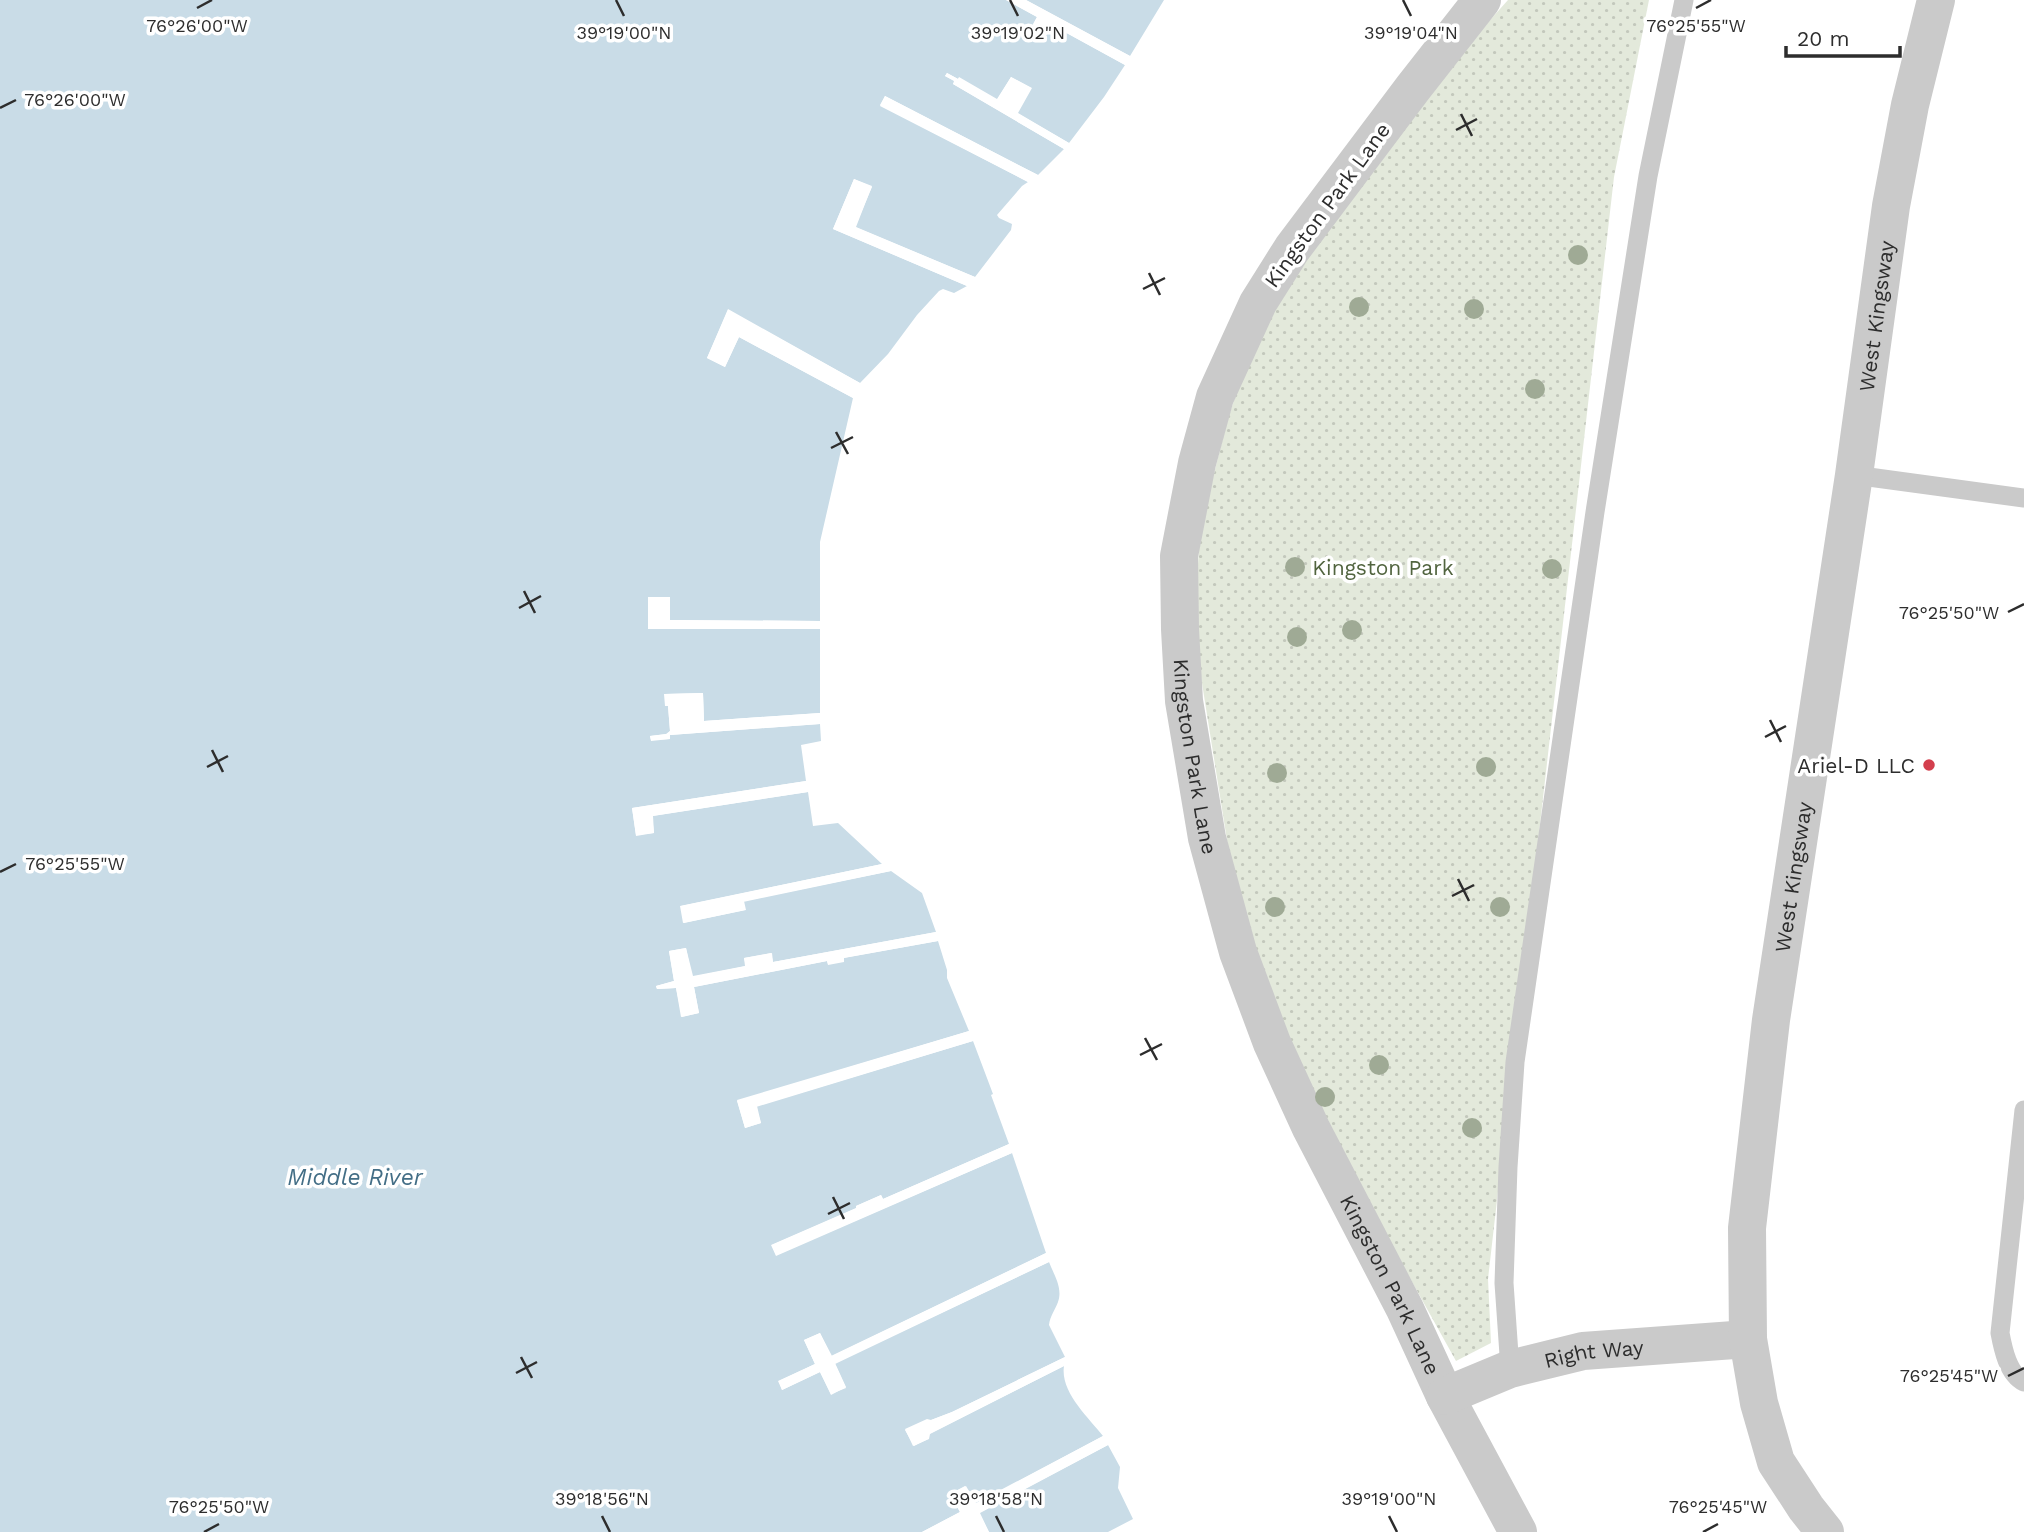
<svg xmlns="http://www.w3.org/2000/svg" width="2024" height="1532" viewBox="0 0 2024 1532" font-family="'Work Sans',sans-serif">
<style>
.park{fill:url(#park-dots)}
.water{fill:#c9dce7}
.pier{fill:#fff}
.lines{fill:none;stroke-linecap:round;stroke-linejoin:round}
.lane{stroke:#cacaca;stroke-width:19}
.street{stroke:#cacaca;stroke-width:38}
.tree{fill:#9faa95}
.ticks{fill:none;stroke:#2d2d2d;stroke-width:2.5}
.poi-dot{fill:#d33f4d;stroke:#fff;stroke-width:2.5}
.labels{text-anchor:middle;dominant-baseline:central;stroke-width:7;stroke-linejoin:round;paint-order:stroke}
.street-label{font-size:21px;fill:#2d2d2d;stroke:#fff}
.park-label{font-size:21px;fill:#51643f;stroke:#fff}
.poi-label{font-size:21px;fill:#2d2d2d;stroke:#fff;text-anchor:end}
.water-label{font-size:23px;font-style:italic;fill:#436e86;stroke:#fff}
.ticks-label{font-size:18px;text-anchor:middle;fill:#2d2d2d;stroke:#fff;stroke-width:7;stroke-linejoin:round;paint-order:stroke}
</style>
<defs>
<pattern id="park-dots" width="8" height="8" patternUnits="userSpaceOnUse" patternTransform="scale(1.75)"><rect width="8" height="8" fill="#e3e9db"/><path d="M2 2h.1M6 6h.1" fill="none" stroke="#c3c8bc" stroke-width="1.8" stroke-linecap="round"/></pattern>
</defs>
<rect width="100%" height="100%" fill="#fff"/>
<path class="park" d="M1508,0h141l-35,177 -126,1102 3,64 -35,18 -110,-198 -82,-179 -34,-125 -36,-226 6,-104 28,-111 20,-58 45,-91 189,-240z"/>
<path class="water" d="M0,0h1006l31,17 -8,16 14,8 9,-16 73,40 -21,32 -35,46 -52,-30 14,-25 -20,-11 -14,23 -38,-22 -1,1 -11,-6 -2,3 10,5 -2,3 111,65 -26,26 -153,-79 -5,10 148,76 -6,4 -25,29 2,3 13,6 -1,6 -36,47 -120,-50 17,-40 -18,-8 -21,50 134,57 -13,7 -11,-4 -4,2 -22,24 -29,39 -28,29 -132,-73 -21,48 18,9 14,-30 114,61 -33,144v79l-150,-1v-23h-21v32h171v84l-116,8 -1,-28 -38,1v12h3l2,25 -3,3 -17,2 1,4 19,-1v-4l150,-11 1,17 -20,4 5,36 -174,27 4,27 18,-2 -2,-17 156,-24 5,34 25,-3 44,41 -201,42 3,17 61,-13 -2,-8 148,-31 31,22 14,39 -163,30 -2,-9 -27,5 2,8 -54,11 -6,-29 -17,3 5,30 -18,5 1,3 19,-1 6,29 17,-4 -5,-26 133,-26 1,3 16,-3 -1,-3 95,-17 9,29v8l22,53 -232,69 8,28 16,-5 -5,-16 217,-66 20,53 -2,1 18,49 -126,55 -2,-4 -25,11 1,2 -85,37 4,10 236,-102 34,100 -215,103 -11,-23 -16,7 11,24 -36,17 3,9 38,-18 11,22 15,-6 -11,-24 214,-102c5,13 14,26 9,40 -3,8 -8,14 -9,23l16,32 -113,55 -47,18 9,16 14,-7 1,-5 135,-68c-4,26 24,51 39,70l-127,68 -11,-18 -15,8 10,18 -38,20h-922z
M1026,0h138l-34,56z
M1108,1445l12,22 -2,21 15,31 -25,13h-119l-10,-19z"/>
<path class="pier" d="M1006,0h7l27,15 1,3 -8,14 9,4 7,-13 4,-1 74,40 -2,3 -73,-40 -9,16 -15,-8 9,-16z
M1022,0h4l104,56 -2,3 -104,-56z
M947,73l11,6 1,-2 38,22 14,-22 21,11 -14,25 51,30 -2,3 -52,-31 -1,-4 13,-21 -15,-9 -12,21 -3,1 -37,-21 -1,1 107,63 -2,3 -111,-65 1,-3 -9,-5z
M885,96l153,79 -3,2 -148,-77 -2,4 146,76 -3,2 -148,-77z
M854,179l18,7 -16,41 119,50 -2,3 -120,-50 -1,-4 16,-38 -12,-5 -18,44 132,56 -3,3 -134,-57z
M728,309l132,74 -2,3 -128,-72 -19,42 13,7 12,-28 4,-1 115,61 -2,3 -114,-61 -14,30 -18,-9z
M648,597h22v23l150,1v3l-151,-1 -3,-3 1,-20h-15v25l168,1v3h-172z
M703,693l1,28 116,-8v4l-117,8 -3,-3 -1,-26 -31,2v4l4,3 1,27 147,-11v3l-150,11v4l-19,2 -1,-5 16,-2 4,-3 -2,-25h-3l-1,-12z
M806,781v4l-170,26 3,21 12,-2 -2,-14 2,-3 156,-25 1,4 -155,24 1,17 -18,3 -4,-28z
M882,864l3,2 -201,43 2,10 55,-11 -1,-7 2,-3 146,-30 3,3 -147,30 2,9 -63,13 -3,-17z
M936,932v4l-163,29 -4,-1v-7l-21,4 1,6 -2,3 -54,10 -4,-2 -6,-26 -10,2 5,27 -2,3 3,3 5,26 11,-3 -5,-23 3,-4 134,-25 4,3 9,-2 3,-5 94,-16 1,3 -94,17v4l-16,3 -1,-4 -133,26 5,26 -18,4 -5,-29 -19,1 -1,-3 18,-5 -5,-30 17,-3 7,28 52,-10 -1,-8 28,-5 1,9z
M969,1031l1,3 -229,69 7,21 9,-3 -4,-14 2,-4 217,-65 1,3 -216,65 4,17 -16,5 -8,-27z
M1009,1144l1,4 -126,55 -3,-1 -2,-3 -19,8 -2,4 -82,36 1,4 234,-101 1,3 -236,103 -5,-11 85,-37v-2l25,-11 2,4z
M1046,1253l1,3 -215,103 -4,-1 -10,-21 -9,5 9,24 -35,17 1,2 36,-17 13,22 9,-4 -10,-21 1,-4 215,-103 1,4 -214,101 11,24 -15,8 -11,-23 -38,18 -4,-9 37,-17 -11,-24 16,-7 12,23z
M1065,1357l-1,4 -110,54 -22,8h-5l-17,8 5,11 10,-5 3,-6 136,-68v3l-134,68 -1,5 -16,7 -8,-17 22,-10 4,1 21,-8z
M1103,1436l1,3 -127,68 -4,-1 -9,-16 -9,5 8,16v3l-33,18h-8l38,-20 -10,-18 16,-8 10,17z
M1106,1442l2,3 -128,68 9,19h-4l-9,-17 1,-4z"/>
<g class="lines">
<path class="lane" d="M1854,475l170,23
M2024,1110l-24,223c3,16 8,41 24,49
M1510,1369l-6,-86 4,-116 7,-105 80,-550 53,-336 36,-176"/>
<g class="street">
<path id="s1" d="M1482,0l-69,88 -121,161 -34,54 -43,94 -18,66 -18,93 1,73 4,72 23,137 31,114 34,91 39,85 94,181 40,87 73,136"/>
<path id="s2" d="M1445,1396l65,-27 73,-18 165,-12"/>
<path id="s3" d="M1825,1532l-19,-24 -30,-46 -17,-59 -11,-64 -1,-111 24,-208 83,-545 37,-269 19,-101 26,-105"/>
</g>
</g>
<g class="tree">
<circle cx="1578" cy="255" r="10"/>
<circle cx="1359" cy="307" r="10"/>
<circle cx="1474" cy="309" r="10"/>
<circle cx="1535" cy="389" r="10"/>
<circle cx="1295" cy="567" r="10"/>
<circle cx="1552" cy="569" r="10"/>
<circle cx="1352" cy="630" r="10"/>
<circle cx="1297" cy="637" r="10"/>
<circle cx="1486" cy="767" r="10"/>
<circle cx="1277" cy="773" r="10"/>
<circle cx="1275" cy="907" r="10"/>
<circle cx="1500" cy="907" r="10"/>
<circle cx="1379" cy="1065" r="10"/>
<circle cx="1325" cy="1097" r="10"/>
<circle cx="1472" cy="1128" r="10"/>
</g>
<path class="ticks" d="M616,0l8,16M1010,0l8,16M1403,0l8,16M197,8l15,-8M1696,8l15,-8M0,108l16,-8M1461,114l11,22M1456,130l21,-11M1149,273l11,22M1143,289l22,-11M836,432l12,22M831,448l22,-11M524,591l11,22M519,608l22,-12M2008,612l16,-8M1770,720l11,22M1765,737l21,-11M212,750l11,22M207,767l21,-11M0,872l16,-8M1458,879l11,22M1452,896l22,-11M1145,1038l12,22M1140,1055l22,-11M833,1197l11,22M828,1214l22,-11M521,1357l11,21M516,1373l21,-11M2008,1376l16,-8M602,1516l8,16M996,1516l8,16M1389,1516l8,16M204,1532l15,-8M1703,1532l15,-8"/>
<circle class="poi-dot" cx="1929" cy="765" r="7"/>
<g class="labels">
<g class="street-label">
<text transform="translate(1327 205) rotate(-54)">Kingston Park Lane</text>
<text stroke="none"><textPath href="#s3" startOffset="1244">West Kingsway</textPath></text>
<text stroke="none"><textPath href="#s1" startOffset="845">Kingston Park Lane</textPath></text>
<text stroke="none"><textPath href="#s3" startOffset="677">West Kingsway</textPath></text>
<text stroke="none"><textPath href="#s1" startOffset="1412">Kingston Park Lane</textPath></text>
<text stroke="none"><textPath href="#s2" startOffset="156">Right Way</textPath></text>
</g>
<g class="park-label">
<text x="1383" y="567">Kingston Park</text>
</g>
<g class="poi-label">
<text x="1915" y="765">Ariel-D LLC</text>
</g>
<g class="water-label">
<text x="355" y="1177">Middle River</text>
</g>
</g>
<g class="ticks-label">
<text x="197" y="32">76°26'00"W</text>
<text x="1696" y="32">76°25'55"W</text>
<text x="624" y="39">39°19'00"N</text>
<text x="1018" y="39">39°19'02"N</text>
<text x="1411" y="39">39°19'04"N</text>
<text x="75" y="106">76°26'00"W</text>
<text x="1949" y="619">76°25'50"W</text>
<text x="75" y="870">76°25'55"W</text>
<text x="1949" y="1382">76°25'45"W</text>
<text x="602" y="1505">39°18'56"N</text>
<text x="996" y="1505">39°18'58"N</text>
<text x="1389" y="1505">39°19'00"N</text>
<text x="219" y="1513">76°25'50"W</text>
<text x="1718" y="1513">76°25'45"W</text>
</g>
<path d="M1786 46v10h114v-10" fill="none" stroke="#2d2d2d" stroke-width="3.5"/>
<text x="1797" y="46" font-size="21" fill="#2d2d2d" stroke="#ffffff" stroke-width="5" paint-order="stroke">20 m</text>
</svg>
